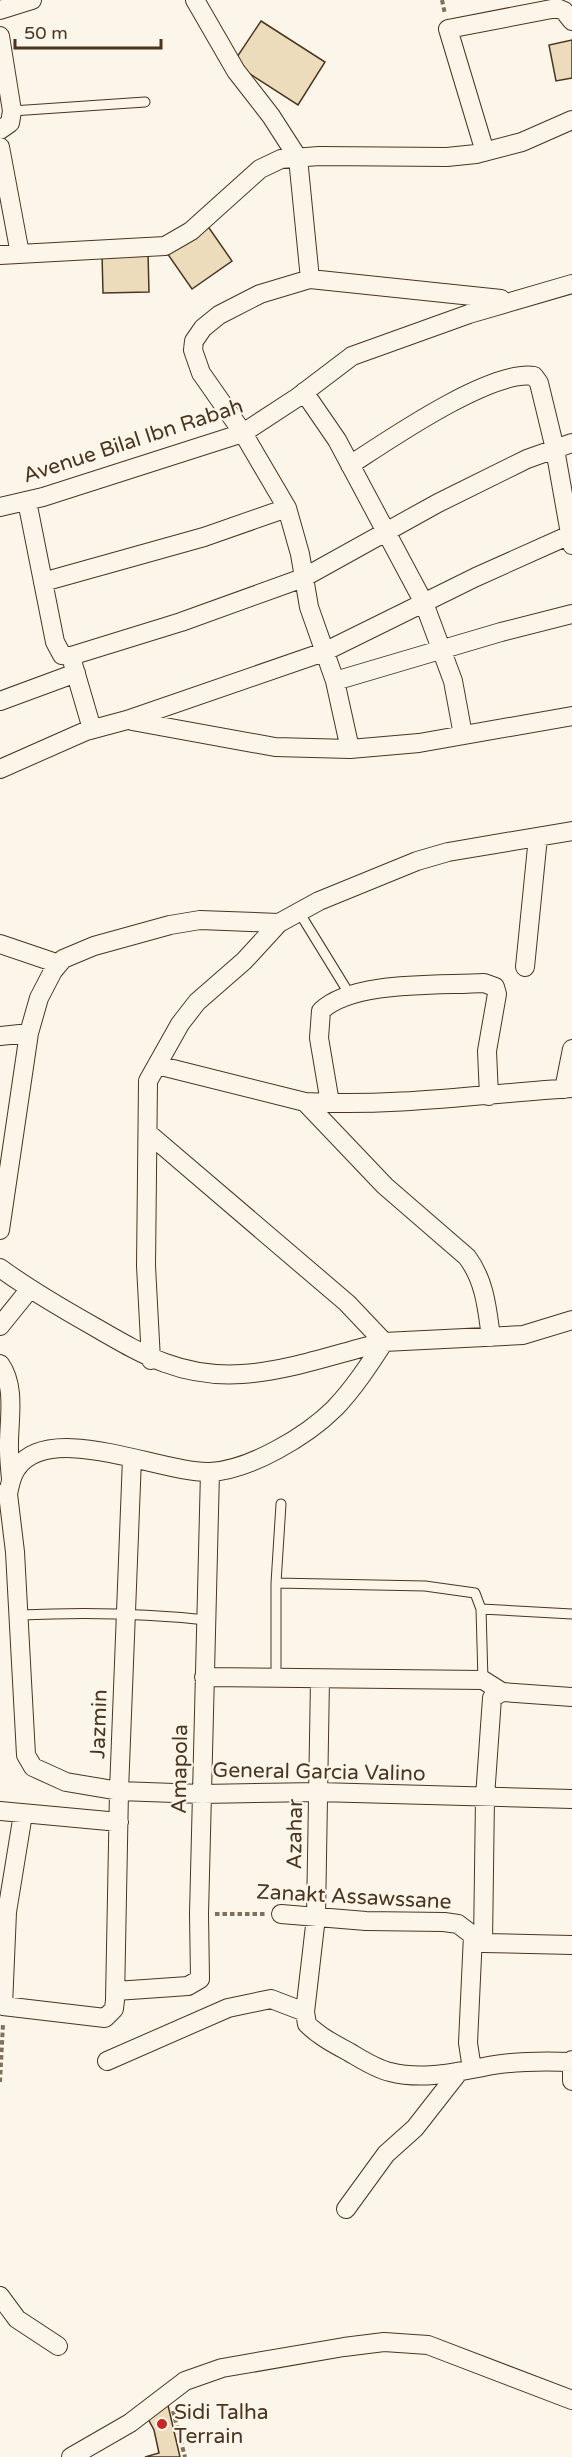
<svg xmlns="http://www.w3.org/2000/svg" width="572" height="2457" viewBox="0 0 572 2457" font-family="'Varela Round',sans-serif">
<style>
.building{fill:#ecdcbc;stroke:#4a3520;stroke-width:1.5}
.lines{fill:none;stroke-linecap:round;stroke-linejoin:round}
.service-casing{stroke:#4a3520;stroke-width:11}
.minor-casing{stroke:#4a3520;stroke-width:20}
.path{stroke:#7f6f5c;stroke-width:4;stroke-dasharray:4.5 3;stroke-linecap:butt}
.service{stroke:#fbf6e9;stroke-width:9}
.minor{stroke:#fbf6e9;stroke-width:18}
.poi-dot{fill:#c62828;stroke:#fbf6e9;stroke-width:2}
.labels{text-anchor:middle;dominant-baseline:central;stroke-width:4.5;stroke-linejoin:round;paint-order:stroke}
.street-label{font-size:21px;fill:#4a3520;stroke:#fbf6e9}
.poi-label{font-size:21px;fill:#4a3520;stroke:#fbf6e9;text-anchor:start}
</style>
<rect width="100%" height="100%" fill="#fbf6e9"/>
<path class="building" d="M261,21l64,41 -27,43 -65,-42z
M572,40v38l-16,3 -7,-36z
M207,225l25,36 -40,28 -25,-36z
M148,253l1,39 -46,1 -1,-39z
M167,2401l13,56h-35l14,-4 -5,-23 -7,-13z"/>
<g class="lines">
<defs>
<path id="service" d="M12,111l133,-9
M299,912l51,83
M276,1583l149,3 50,7 6,16 2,71
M481,1609l91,5
M20,1615c62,-3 124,-2 186,5
M276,1678v-95l5,-79"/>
<path id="minor" d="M195,0l41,71 35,45 27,42 12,121 191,20
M0,10l32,-10
M0,36l12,75 -2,12 -10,7
M0,147l20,107
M485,152l-37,-123 109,-21 7,3 8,10
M0,255l165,-9 26,-15 69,-62 21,-10 38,-3 128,1 29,-3 46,-12 50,-22
M310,279l-50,15 -41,21 -16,13 -9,13 -1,9 8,23 42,60 44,75 13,46 9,53 26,74 15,68
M304,392l33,48 87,163 29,78 10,54
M350,465c37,-24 141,-96 184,-89l5,7 16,66 17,96
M27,501l28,141 7,13 9,1 110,-34 122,-44 135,-75 89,-44 45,-16
M0,507l43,-10 200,-64 55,-36 54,-41 117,-42 103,-30
M43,582l161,-45 83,-29
M73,664l19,65
M335,681l166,-49 71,-18
M0,701l76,-28
M132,721l143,26 75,2 69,-6 153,-27
M0,769l86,-38 41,-11 197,-68 152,-75 96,-43
M0,944l59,20
M525,967l13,-130
M0,1036l29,-3
M157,1065l148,37c90,5 178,-8 267,-14
M564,1089l8,-40
M305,1102l80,84 82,71c18,24 20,51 24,80
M330,1103l-11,-65 2,-27c32,-31 120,-25 163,-28l11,4 2,7 -10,57 2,45
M148,1133l199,170 37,39
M0,1230l29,-197 10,-35 14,-27 10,-12 31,-13 76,-21 30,-5 79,3 40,-22 98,-40 31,-9 124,-21
M0,1268c30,22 61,40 93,58 50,29 88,52 149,48 48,-3 96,-21 142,-32
M0,1326l29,-36
M151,1360l-5,-94 2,-185 32,-57 17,-22 47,-41 35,-38
M0,1364c17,24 8,58 9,86 0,9 1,19 2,29
M0,1494h8c2,-9 3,-18 9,-26 33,-48 146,6 193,4 40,-2 97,-36 125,-64 19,-20 34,-43 49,-66l139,-7 49,-15
M8,1494l7,58 11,203 7,12 33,15 53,9 83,3 116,-2 254,7
M204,1677l279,3 19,12
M320,1679l-4,238 -11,95 2,12c12,12 27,20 42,28 12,7 27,17 41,20 35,9 70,-1 104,-7 25,-4 52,-4 78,-3
M0,1811l119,11
M23,1814l-16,98 -4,94 102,12 9,-9 1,-9 4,-209 13,-333
M281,1914l85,7 78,1 14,2 25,19 89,2
M483,1943l2,-146 7,-99 10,-6 70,5
M116,1991l72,-5 12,-7 -1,-65 11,-442
M572,2060v21
M107,2061l121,-53 43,-9 34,13
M472,2069l-4,-26 5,-108
M346,2209l40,-55 29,-26 43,-55
M0,2296l17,23 41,27
M71,2457l59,-34 55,-42 37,-13 122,-21 40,-5 44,3 144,55"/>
</defs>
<use href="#service" class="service-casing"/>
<use href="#minor" class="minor-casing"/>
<path class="path" d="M442,0l3,14
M215,1914h50
M0,2082l3,-58
M173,2411l12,46"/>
<use href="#service" class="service"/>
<use href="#minor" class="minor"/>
</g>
<circle class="poi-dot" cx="162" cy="2424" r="6"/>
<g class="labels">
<g class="street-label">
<text transform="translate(133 441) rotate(-18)">Avenue Bilal Ibn Rabah</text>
<text transform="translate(99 1724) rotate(-88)">Jazmin</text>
<text transform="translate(180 1769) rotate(-89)">Amapola</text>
<text transform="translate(319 1772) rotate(1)">General Garcia Valino</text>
<text transform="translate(295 1834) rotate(-89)">Azahar</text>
<text transform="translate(354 1897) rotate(3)">Zanakt Assawssane</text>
</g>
<g class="poi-label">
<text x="174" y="2412">Sidi Talha<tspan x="174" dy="24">Terrain</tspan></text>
</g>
</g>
<path d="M15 39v9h146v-9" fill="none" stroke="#4a3520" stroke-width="3"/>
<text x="24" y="39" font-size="18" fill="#4a3520" stroke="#fbf6e9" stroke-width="4.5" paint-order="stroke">50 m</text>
</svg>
